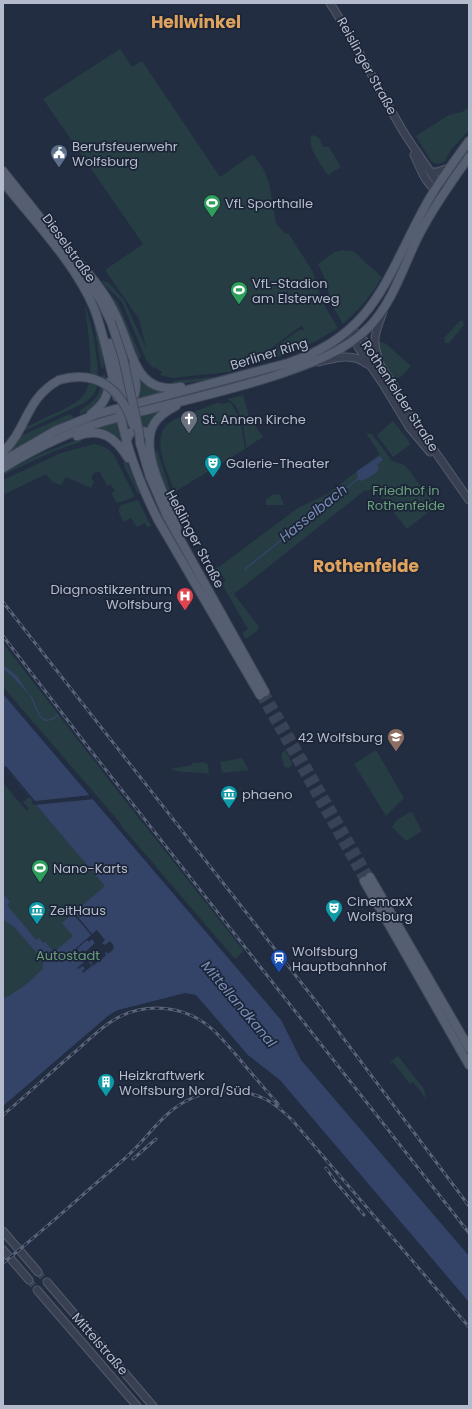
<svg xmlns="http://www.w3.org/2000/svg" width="472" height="1409" viewBox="0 0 472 1409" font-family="Poppins,sans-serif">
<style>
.green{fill:#253d43}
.water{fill:#344469}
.pier{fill:#232d42;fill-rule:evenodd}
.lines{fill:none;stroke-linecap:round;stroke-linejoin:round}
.stream{stroke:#344469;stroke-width:1.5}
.minor-tunnel{stroke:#394257;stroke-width:7;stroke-dasharray:7 3.5;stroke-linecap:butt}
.major-tunnel{stroke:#394257;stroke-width:8;stroke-dasharray:8 4;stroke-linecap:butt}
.minor-casing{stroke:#525b6c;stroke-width:9}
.major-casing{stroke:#41495b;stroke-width:10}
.minor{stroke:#384052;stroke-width:7}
.major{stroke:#565f72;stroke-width:8}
.rail-casing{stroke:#596379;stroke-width:3}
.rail{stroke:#1c2537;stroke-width:1.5;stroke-dasharray:4.5;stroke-linecap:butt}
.major-bridge-casing{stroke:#41495b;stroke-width:10;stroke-linecap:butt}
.major-bridge{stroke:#565f72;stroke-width:8}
.labels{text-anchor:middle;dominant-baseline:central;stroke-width:3.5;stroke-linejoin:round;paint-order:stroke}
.street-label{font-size:13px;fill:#b4bbcc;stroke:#1c2537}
.poi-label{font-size:13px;fill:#b4bbcc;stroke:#1c2537;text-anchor:start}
.park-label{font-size:13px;fill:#699f7b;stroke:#1c2537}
.water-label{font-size:14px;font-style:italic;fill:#798db6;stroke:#1c2537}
.district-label{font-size:17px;font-weight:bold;fill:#dfa35d;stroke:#1c2537}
</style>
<rect width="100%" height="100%" fill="#232d42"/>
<path class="green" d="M120,49l12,18 10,-6 78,116 33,-23 11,16 5,13 7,40 9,11 3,-1 25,39 10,31 15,25c-26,17 -54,28 -83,36v-2l44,-32h5l-2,-5 -53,40 -21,7 -56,6 -12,-3 2,-3 -8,-5 -1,1 -7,-8 -24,-58 -21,-21 7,1 16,18 22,48 -7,-29 -34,-49 38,-26 -100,-145z
M469,107v23l-18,20 -7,12 -7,2 -6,-3 -15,-25 33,-21 13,-3z
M314,135l6,4 3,8h6l12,20 -13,8c-7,-10 -21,-28 -17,-39z
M343,250l10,1 29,26c-12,20 -21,31 -39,47l-11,-19 -9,-31 -5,-10 17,-12z
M100,284l18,19 23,54 -5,3z
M85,306c7,18 18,68 10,86 -3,5 -7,8 -11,11l-81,38c12,-9 27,-16 40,-22 13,-7 33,-13 42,-26 11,-17 2,-66 0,-87z
M93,319c8,10 10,36 11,50l-3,-2z
M460,321h3l1,4 -15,18h-4l-1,-5z
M339,342l2,4 -8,5 -60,22 -69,19 29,-9z
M378,342l7,1 26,23 -10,11 -10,2c-7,-13 -12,-23 -13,-37z
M105,373c4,23 -6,33 -25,42v-5c14,-7 23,-18 22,-34z
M137,374l30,18 -30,7z
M234,375l-19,4 -43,6 2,-4z
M243,395l6,21 14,21 -17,11c-2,-15 -3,-42 -19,-49z
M219,402l1,2 10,-2 10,16 5,31 -69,42 -2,-1c-6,-15 -18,-42 -12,-57 2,-7 7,-10 13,-14z
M165,408l-16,26 -21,-2 -2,-6 1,-6z
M70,414l4,3 -64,36 -7,-6v-2l4,-3z
M118,421l4,19 -12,-8 -15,-4z
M393,421l18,23 -18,13 -16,-22z
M366,433l6,1 20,27 13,4 31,41 -29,23 -32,-40 -11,2 -130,103 25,33 -1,3 -12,9 -4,-6 6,-4 -25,-43 -2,-1 5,-5 -11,-12 4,-1 79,-59 29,-14 53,-40z
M81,438v4l-27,9 -51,24v-2l35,-18z
M94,444c9,2 14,4 20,11l21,42 -18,6 -6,-10 4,-2 -5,-7 -3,2 -7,-14 -6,1 -3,6 3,2 -3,7 -25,-11 -5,8 -9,-3 -6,-8 -43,21v-15l58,-27z
M153,451l5,1 13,41 9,6 -1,1 -11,-3 -8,-20z
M126,460l14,34h-2l-13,-26 -2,-5z
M273,494l7,1 4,10h-18v-5z
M138,500l13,26 -4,1 -2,-4 -8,4 -6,-9 -7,4c-3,-6 -8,-10 -3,-17z
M3,643l113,146 128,162 -9,8 -113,-132 -1,-3 -118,-137z
M285,750l7,12v3l-3,3 -5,-1 -2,-9v-5z
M376,750l28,48 -18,18 -32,-52z
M242,758l7,12 -27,3 -2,-11z
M205,762l1,2 2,-1 1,11c-13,-3 -26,0 -39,-5l22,-4v-2z
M3,783l23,27 3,-1 -6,-7 6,-5 77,89 9,116 -112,98z
M410,812l1,1 1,-1 10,19 -16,10 -14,-14 5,-7z
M398,1056l26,33 2,10 -13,-17 -3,2 -17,-22 -2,2 -1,-2z"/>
<path class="water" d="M380,456l3,4 -6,5 2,3 -3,5 -8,5 -7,3 -3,-2 -1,-8z
M3,665l14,11 14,21c-9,-10 -17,-20 -28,-28z
M3,694l278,326 20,40 168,196v46l-189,-222 -32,-25 -52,-60 -11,-2 -67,17 -9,5 -106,91v-107c16,-8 28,-18 40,-31v-8l-28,-32 -12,-9v-25l7,8 -3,3 29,35 3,-2 4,5 2,-1 9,10 19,-16 -11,-13 43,-37 -102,-120z"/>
<path class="pier" d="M6,766l29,35 56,-6 4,4 -61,6 -3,-3 2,-1 -29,-34z
M74,912l18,22 5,-4 8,10 -3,3 3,2 5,-4 4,5 -1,1 1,2 -6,5 -1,-2 -2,1 1,2 -5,5 -2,-1v2l-6,5 -2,-3 4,-3 -2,-2 -5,3 4,5 -9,7 -1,-2 3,-2 -2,-3 -5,3 -1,-1 8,-7 -10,-12 16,-14 -18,-21zM92,939l3,4 -10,9 -2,-2 -3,3 -3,-4 10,-9 2,2z"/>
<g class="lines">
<path class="stream" d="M245,569l114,-91
M31,696c7,14 9,34 27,19"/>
<path class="minor-tunnel" d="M38,1272l9,10
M29,1280l8,10"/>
<path class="major-tunnel" d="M265,692l105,185
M260,695l104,186"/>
<defs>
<path id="minor" d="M330,3c27,42 48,86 73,128 13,21 28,40 40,61
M414,155c6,12 12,32 25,36
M431,172h6l12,-4
M351,329l9,7 5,6 29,44 14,27 61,87
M353,336l5,11 25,37 26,43 21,25
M378,357c-7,-18 -1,-28 5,-45
M318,362c18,-4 34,-10 49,2
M3,1231l35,41
M3,1250l26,30
M47,1282l106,124
M37,1290l100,116"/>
<path id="major" d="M3,171l63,79
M3,182c31,39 72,81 91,126 11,29 16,60 23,89
M64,246c15,16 36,39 46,58 7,12 12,25 17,39 9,27 20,51 54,44
M89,283l12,18 10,21
M110,343c5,16 12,54 23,64
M130,404c9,-13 6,-25 3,-39
M176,406c-8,4 -17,9 -22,18 -15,25 11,72 21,97l2,7
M120,413c7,38 21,73 38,107l102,175
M91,414c12,-9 17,-17 18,-32
M77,436c24,-9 38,1 51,22
M126,442l4,-9 6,-3 10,2 3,5
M140,443l10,34 17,39 98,176
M3,452c25,-24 22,-53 56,-72
M3,461l52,-30 42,-17 191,-51c85,-28 97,-82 135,-153 13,-25 30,-47 46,-69
M3,468c35,-21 71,-39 110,-49 54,-15 108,-26 161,-43 35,-12 70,-23 96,-50 24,-26 34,-62 50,-93 14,-27 31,-51 49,-76
M370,877l99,171
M364,881l105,184"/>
</defs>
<use href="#minor" class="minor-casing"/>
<use href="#major" class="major-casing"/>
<use href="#minor" class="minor"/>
<use href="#major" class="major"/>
<defs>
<path id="rail" d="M3,602l311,397 155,207
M3,636l85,111 381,486
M3,1115c25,-21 48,-43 73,-64 14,-12 28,-27 45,-35 30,-14 67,-9 91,13 9,8 17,18 25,27 13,16 27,32 41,48
M133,1159l23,-20
M326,1168l9,13 29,34
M3,1263c41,-33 80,-69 120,-103 18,-15 30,-34 47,-48 27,-23 65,-28 97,-12 10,5 18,13 26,21l176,206"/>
</defs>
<use href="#rail" class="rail-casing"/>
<use href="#rail" class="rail"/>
<defs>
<path id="major-bridge" d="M111,322l12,36 16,74 1,11
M59,380c39,-11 63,10 74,45"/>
</defs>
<use href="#major-bridge" class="major-bridge-casing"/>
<use href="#major-bridge" class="major-bridge"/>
</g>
<defs>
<symbol id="civic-pin" viewBox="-11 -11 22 30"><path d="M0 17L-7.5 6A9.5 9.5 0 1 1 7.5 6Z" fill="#5c6f8a" stroke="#1c2537"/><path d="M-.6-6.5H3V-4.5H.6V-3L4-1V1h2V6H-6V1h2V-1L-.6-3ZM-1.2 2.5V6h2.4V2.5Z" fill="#fff"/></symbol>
<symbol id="stadium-pin" viewBox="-11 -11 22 30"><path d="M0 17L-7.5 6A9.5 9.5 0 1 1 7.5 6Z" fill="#2e9e5b" stroke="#1c2537"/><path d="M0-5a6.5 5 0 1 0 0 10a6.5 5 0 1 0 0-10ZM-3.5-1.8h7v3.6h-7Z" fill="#fff"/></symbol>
<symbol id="church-pin" viewBox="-11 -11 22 30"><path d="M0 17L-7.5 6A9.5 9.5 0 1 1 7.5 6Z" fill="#6b7280" stroke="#1c2537"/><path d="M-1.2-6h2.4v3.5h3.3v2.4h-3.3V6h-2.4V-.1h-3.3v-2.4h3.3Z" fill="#fff"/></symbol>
<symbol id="theatre-pin" viewBox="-11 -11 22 30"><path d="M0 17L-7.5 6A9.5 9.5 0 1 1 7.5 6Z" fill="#0f9aa8" stroke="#1c2537"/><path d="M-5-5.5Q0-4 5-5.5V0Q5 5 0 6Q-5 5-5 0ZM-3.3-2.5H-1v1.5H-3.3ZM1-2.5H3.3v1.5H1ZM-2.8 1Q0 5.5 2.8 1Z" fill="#fff"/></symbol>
<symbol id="hospital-pin" viewBox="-11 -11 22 30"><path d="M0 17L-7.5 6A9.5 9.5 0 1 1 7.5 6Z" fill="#e0444e" stroke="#1c2537"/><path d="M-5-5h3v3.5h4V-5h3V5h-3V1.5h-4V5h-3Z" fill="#fff"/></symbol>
<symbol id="university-pin" viewBox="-11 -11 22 30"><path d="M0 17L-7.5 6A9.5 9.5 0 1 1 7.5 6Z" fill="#8d6e63" stroke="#1c2537"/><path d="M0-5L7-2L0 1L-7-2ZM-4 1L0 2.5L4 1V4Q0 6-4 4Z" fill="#fff"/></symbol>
<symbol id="museum-pin" viewBox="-11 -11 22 30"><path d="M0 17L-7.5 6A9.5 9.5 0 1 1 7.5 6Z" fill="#0f9aa8" stroke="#1c2537"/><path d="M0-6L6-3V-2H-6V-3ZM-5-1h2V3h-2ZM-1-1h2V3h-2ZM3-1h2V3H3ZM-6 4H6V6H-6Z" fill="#fff"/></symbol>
<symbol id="station-pin" viewBox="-11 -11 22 30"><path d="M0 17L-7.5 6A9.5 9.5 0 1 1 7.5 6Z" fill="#1a4fb4" stroke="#1c2537"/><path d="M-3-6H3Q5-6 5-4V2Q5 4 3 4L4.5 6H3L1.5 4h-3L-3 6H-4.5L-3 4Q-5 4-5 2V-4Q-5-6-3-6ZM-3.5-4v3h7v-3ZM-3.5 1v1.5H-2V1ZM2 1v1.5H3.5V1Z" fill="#fff"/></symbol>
<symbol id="building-pin" viewBox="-11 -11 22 30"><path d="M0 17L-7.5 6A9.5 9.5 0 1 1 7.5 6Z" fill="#0f9aa8" stroke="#1c2537"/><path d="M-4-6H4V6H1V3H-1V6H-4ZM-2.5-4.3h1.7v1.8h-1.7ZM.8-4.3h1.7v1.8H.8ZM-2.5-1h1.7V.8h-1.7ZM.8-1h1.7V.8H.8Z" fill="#fff"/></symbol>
</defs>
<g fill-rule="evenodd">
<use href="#civic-pin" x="49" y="143" width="20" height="27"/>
<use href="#stadium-pin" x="202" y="193" width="20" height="27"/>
<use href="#stadium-pin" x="229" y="280" width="20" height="27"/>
<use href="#church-pin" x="179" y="409" width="20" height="27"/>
<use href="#theatre-pin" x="203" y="453" width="20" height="27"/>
<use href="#hospital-pin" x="175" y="586" width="20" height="27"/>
<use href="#university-pin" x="386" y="727" width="20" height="27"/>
<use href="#museum-pin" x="219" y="784" width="20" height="27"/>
<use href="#stadium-pin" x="30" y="858" width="20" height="27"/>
<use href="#theatre-pin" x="324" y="898" width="20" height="27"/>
<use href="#museum-pin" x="27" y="900" width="20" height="27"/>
<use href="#station-pin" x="269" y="948" width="20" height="27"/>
<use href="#building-pin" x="96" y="1072" width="20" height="27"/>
</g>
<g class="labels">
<g class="street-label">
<text transform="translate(367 66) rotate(61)">Reislinger Straße</text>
<text transform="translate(69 248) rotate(54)">Dieselstraße</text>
<text transform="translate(269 354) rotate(-17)">Berliner Ring</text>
<text transform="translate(400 396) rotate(57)">Rothenfelder Straße</text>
<text transform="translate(195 539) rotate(62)">Heßlinger Straße</text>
<text transform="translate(100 1344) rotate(49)">Mittelstraße</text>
</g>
<g class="poi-label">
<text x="72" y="146">Berufsfeuerwehr<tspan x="72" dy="15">Wolfsburg</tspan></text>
<text x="225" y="203">VfL Sporthalle</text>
<text x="252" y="283">VfL-Stadion<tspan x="252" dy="15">am Elsterweg</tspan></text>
<text x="202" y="419">St. Annen Kirche</text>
<text x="226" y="463">Galerie-Theater</text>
<text x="172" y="589" text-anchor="end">Diagnostikzentrum<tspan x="172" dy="15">Wolfsburg</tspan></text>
<text x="383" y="737" text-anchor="end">42 Wolfsburg</text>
<text x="242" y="794">phaeno</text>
<text x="53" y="868">Nano-Karts</text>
<text x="347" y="901">CinemaxX<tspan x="347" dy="15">Wolfsburg</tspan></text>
<text x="50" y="910">ZeitHaus</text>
<text x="292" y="951">Wolfsburg<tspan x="292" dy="15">Hauptbahnhof</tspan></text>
<text x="119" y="1075">Heizkraftwerk<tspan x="119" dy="15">Wolfsburg Nord/Süd</tspan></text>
</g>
<g class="park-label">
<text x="406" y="490">Friedhof in<tspan x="406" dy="15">Rothenfelde</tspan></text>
<text x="68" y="955">Autostadt</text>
</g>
<g class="water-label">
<text transform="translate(313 513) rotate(-39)">Hasselbach</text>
<text transform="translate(239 1004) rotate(50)">Mittellandkanal</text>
</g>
<g class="district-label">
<text x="196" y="22">Hellwinkel</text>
<text x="366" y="566">Rothenfelde</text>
</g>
</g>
<rect width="472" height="1409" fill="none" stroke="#b4bbcc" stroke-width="8"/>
</svg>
